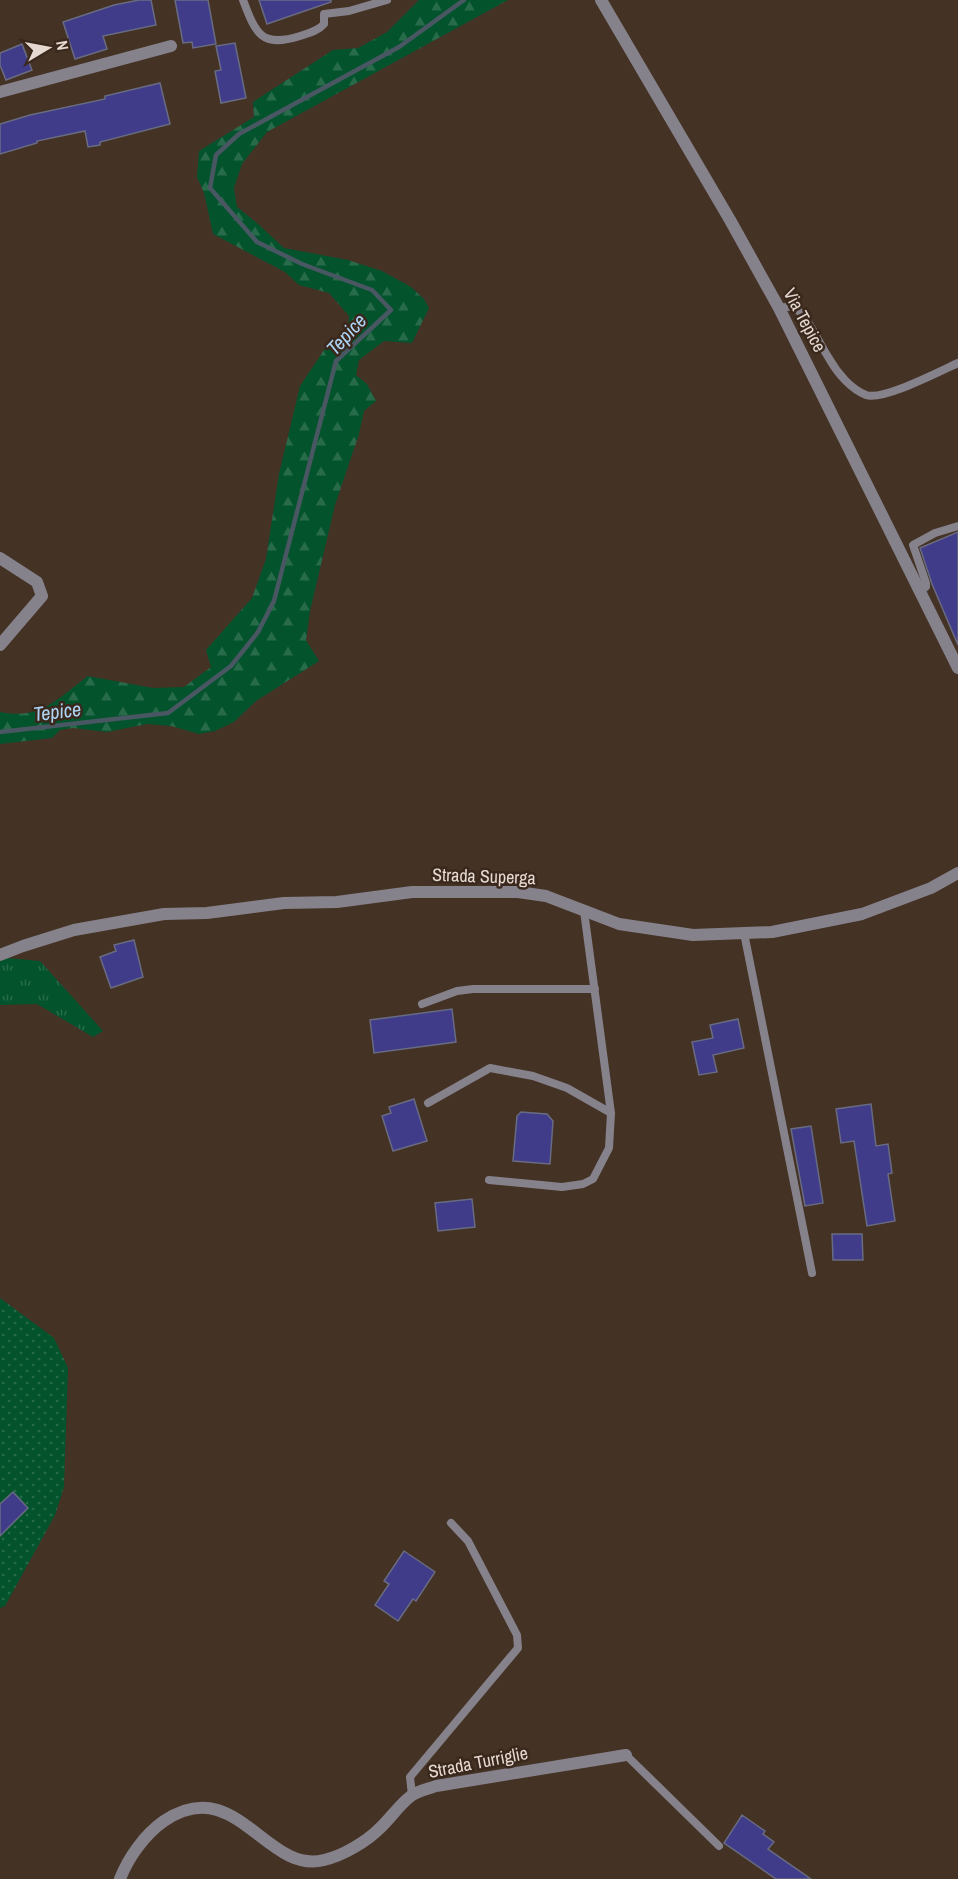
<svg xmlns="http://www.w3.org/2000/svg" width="958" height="1879" viewBox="0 0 958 1879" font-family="'Archivo Narrow',sans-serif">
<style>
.grass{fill:url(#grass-tufts)}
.forest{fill:url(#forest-firs)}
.garden{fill:url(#garden-dots)}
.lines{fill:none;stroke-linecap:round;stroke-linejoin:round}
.stream{stroke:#485762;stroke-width:4.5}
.building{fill:#403c8a;stroke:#696b81;stroke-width:1.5}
.lane{stroke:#86828b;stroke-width:8}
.street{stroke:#86828b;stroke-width:12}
.labels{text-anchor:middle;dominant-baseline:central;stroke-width:5;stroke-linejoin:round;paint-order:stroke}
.street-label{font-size:18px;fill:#e5d9d1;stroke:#3a281c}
.water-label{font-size:20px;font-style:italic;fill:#add4f5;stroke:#3a281c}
</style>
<defs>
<pattern id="grass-tufts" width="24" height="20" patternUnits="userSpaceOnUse" patternTransform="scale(1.5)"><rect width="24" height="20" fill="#03532d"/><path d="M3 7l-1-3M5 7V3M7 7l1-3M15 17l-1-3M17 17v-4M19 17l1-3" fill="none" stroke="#286b4a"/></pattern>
<pattern id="forest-firs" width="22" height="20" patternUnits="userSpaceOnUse" patternTransform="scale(1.5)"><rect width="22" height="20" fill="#03532d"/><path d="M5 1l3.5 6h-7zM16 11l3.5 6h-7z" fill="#286b4a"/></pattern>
<pattern id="garden-dots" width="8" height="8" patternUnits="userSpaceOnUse" patternTransform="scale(1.5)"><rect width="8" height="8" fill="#03532d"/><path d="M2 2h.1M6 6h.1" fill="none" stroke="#286b4a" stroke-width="1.8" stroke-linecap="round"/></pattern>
</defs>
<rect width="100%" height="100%" fill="#443225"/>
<path class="grass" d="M7,958l33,3 63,70 -10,6 -56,-33 -37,1v-44z"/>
<path class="forest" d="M419,0h89l-241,132 -25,32 -8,24 3,19 20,16 27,25 64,12 34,11 29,16 13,12 5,9 -17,35 -28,-2 -25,19 -3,15 11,9 9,17 -12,10 -5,23 -24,71 -25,106 -4,29 13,21 -63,40 -22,21 -19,9 -16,3 -28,-8 -24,-2 -40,8 -34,-4 -13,2 -8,8 -52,6v-32c41,8 57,-13 88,-36l65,12 31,-1 27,-20 -5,-17 46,-52 14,-39 13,-85 21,-88 24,-36 24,-18 1,-16 -20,-23 -30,-8 -14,-13 -72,-38 -9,-41 -7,-16 2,-26 55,-34 -1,-15 80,-52 25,-2 29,-16z"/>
<path class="garden" d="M0,1298l54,40 14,30 -4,119 -9,28 -50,91 -5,2z"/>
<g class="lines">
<path class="stream" d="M0,732l168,-19 63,-47 27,-34 16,-31 62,-240 55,-51 -19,-20 -70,-26 -45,-22 -47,-54 6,-33 23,-21 160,-87 65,-47"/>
</g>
<path class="building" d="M139,0h12l5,25 -53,11 4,13 -32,10 -12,-37 51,-17z
M175,0h33l8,44 -23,4 -1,-6 -9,1z
M259,0h72v2l-64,22z
M235,43l11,55 -25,5 -6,-32 6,-1 -5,-24z
M22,44l10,26 -26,10 -6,-15v-12z
M160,83l10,41 -70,18v3l-12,2 -3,-16 -48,10v2l-37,11v-30l30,-9 75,-16v-3z
M958,532v113l-26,-61 -12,-36z
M134,940l9,37 -32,11 -11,-31 16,-6 -2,-6z
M452,1009l4,33 -82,11 -4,-33z
M738,1019l6,29 -31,7 4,17 -18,3 -7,-33 21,-4 -3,-13z
M414,1099l13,42 -34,10 -11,-35 9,-3 -2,-6z
M871,1104l5,42 12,-2 4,29 -4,1 7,47 -28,5 -13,-85 -13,2 -5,-34z
M521,1112l26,2 6,7 -3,43 -37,-3 4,-45z
M811,1126l12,77 -18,3 -14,-77z
M472,1199l3,28 -37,4 -3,-28z
M832,1234h30l1,26h-30z
M13,1492l15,16 -28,28v-32z
M404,1551l31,21 -19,29 -3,-2 -15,22 -23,-16 14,-21 -5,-3z
M742,1815l23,16 -2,3 11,8 -6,7 43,30h-35l-52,-36z"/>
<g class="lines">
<path class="lane" d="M243,0c13,34 18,48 57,36 9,-3 18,-5 24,-12v-10l25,-3 38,-11
M779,308l15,-2c18,17 23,34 36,54 8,14 21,29 36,35 17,6 74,-24 92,-32
M918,590l8,-3v-4l-13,-38 22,-12 23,-7
M744,933l68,340
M422,1004l35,-13 16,-2h122
M428,1103l62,-35 43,8 34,12 44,25
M489,1180l73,7 21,-3 10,-5 16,-31 2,-35 -27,-202
M626,1755l93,91
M412,1795l-2,-18 108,-129 -1,-13 -49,-94 -17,-18"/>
<path class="street" d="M601,0l129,220 49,88 179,360
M0,92l171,-46
M0,558l37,24 5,14 -42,49
M0,955l23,-9 51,-16 90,-16 43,-1 77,-10 53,-1 75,-10h106l28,4 73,28 74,11 79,-3 90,-18 69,-26 27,-15
M120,1879c8,-21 25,-45 44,-58 72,-49 102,54 160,39 18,-4 42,-18 55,-31 11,-10 20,-24 32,-33 6,-5 17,-7 25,-10l190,-31"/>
</g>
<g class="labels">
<g class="street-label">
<text transform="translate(805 320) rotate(62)">Via Tepice</text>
<text transform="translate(484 876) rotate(2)">Strada Superga</text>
<text transform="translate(478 1762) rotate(-11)">Strada Turriglie</text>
</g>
<g class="water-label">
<text transform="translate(346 334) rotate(-47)">Tepice</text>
<text transform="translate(57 711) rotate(-7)">Tepice</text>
</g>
</g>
<g transform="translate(48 48) rotate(80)" stroke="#3a281c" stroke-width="4.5" paint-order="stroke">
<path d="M0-4.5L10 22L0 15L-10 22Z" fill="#e5d9d1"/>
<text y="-9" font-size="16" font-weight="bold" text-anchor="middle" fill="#e5d9d1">N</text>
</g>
</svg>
